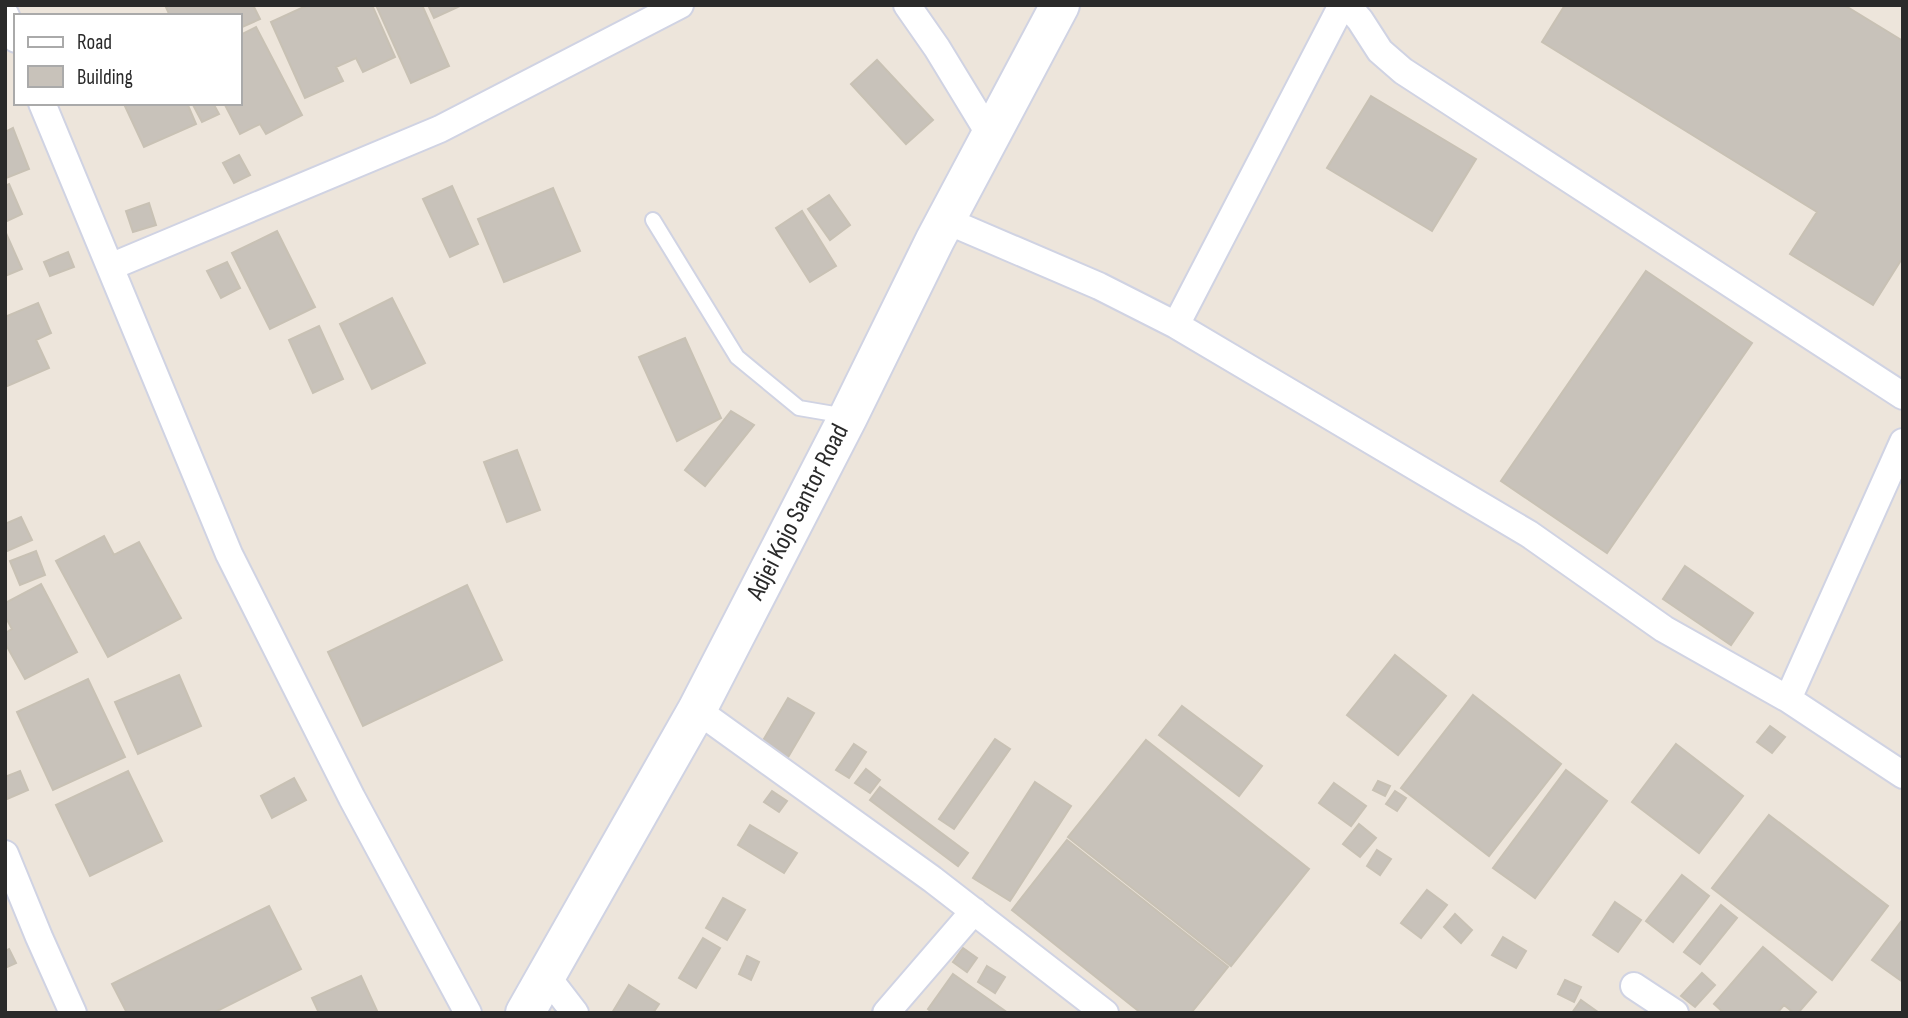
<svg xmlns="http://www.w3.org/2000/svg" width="1908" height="1018" viewBox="0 0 1908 1018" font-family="'Sofia Sans Condensed',sans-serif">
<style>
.building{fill:#c8c2ba;stroke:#c8c1b4;stroke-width:2}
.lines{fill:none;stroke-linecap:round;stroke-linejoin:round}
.lane-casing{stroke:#d0d3e3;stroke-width:18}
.street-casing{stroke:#d0d3e3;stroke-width:30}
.secondary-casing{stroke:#d0d3e3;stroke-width:42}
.lane{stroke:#fff;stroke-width:14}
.street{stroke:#fff;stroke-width:26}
.secondary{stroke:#fff;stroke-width:38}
.labels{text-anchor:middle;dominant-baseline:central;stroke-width:6;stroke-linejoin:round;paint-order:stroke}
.street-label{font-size:26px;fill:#2a2a2a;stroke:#fff}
</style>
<rect width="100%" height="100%" fill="#ede5db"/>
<path class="building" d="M165,5h88l7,14 -20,9v-12h-70z
M308,5h64l23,52 -32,15 -7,-14 -20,9 7,14 -38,17 -34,-76z
M376,5h46l27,61 -38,17z
M428,5h34l-28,13z
M1565,5h279l59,36v216l-30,48 -83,-51 27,-42 -275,-170z
M256,27l46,88 -36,19 -6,-10 -20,10 -16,-31h16v-68z
M877,60l56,60 -27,24 -55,-60z
M1371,96l105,63 -44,72 -105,-63z
M187,103l9,21 -52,23 -20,-43z
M192,103h21l6,11 -17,8z
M13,128l16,41 -23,9 -1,-46z
M239,155l11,20 -16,8 -11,-20z
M9,184l13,30 -17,8v-36z
M452,186l26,58 -28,13 -27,-58z
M553,188l27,63 -76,31 -26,-63z
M829,195l21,30 -20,15 -22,-31z
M149,203l7,22 -23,7 -7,-21z
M802,211l34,55 -26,16 -34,-54z
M5,231l17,38 -17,7z
M277,231l38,76 -45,22 -38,-76z
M68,252l6,15 -24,9 -6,-14z
M227,262l13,26 -19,10 -14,-27z
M1646,271l106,72 -145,210 -106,-72z
M392,298l33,65 -53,26 -32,-65z
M38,303l13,30 -15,7 13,28 -44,19v-70z
M319,326l24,53 -30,14 -24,-53z
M685,338l36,80 -44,23 -38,-84z
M731,411l23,14 -49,61 -20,-16z
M517,450l23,60 -33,12 -23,-60z
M21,517l11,23 -27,12v-28z
M104,536l10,19 25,-13 42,76 -73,39 -52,-96z
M36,551l9,24 -25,10 -10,-24z
M1685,566l68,47 -22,32 -68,-46z
M41,584l36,68 -52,27 -20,-36v-10l7,-4 -7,-13v-13z
M467,585l35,75 -139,66 -35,-74z
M1395,655l51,41 -48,59 -51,-40z
M179,675l22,51 -63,28 -23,-52z
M88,679l37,78 -72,33 -36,-78z
M1473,695l88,69 -72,92 -88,-68z
M788,698l26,15 -27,46 -26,-15z
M1182,706l80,60 -23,30 -80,-61z
M1770,726l15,11 -13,16 -15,-11z
M995,739l15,10 -56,80 -15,-10z
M1146,740l163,129 -78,97 -163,-129z
M854,744l12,8 -17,26 -13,-8z
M1676,744l67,52 -44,57 -67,-51z
M866,769l14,11 -10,13 -15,-10z
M1566,770l41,31 -72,97 -42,-30z
M20,771l8,19 -21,9 -2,-22z
M128,771l34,70 -72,35 -34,-71z
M294,778l12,22 -34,18 -11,-22z
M1378,781l12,5 -5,10 -12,-6z
M1035,782l36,24 -61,95 -37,-23z
M1334,783l32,23 -15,20 -32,-23z
M880,787l88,66 -10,13 -88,-66z
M772,791l15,10 -8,11 -15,-10z
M1395,791l11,7 -9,13 -11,-7z
M1769,815l119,91 -56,74 -120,-92z
M1359,824l17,14 -16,19 -17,-13z
M750,825l47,28 -13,20 -46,-28z
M1067,840l161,127 -37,46h-50l-129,-103z
M1377,850l14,9 -11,16 -13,-9z
M1682,875l27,21 -36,46 -27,-21z
M1427,890l20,15 -26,33 -20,-15z
M723,898l22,12 -18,30 -21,-12z
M1615,902l26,18 -23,32 -25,-17z
M1721,905l16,13 -37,46 -16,-12z
M269,906l32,63 -88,44h-86l-15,-29z
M1455,914l17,16 -11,13 -17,-16z
M1903,919v63l-31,-22z
M1503,937l23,14 -10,17 -24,-13z
M703,938l17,10 -24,40 -17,-10z
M1763,947l53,45 -18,21h-4l-10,-8 -7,8h-53l-10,-9z
M963,948l14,10 -10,14 -14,-10z
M9,949l7,14 -11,5v-17z
M747,956l12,6 -8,18 -12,-6z
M987,966l18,11 -10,16 -17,-11z
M1702,973l13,12 -20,22 -14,-11z
M953,974l55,39h-75l-5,-4z
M361,976l17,37h-59l-7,-15z
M1565,980l16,7 -7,15 -16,-8z
M629,985l30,19 -6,9h-41z
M1581,1000l17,12 -26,1z"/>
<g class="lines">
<defs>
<path id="lane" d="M653,220l84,137 62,51 47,8"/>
<path id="street" d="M907,5l30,43 53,87
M1347,5l13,15 20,31 23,20 500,325
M5,14l11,25
M42,103l187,451 123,244 116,215
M945,220l154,66 77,39 353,209 135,95 124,70 115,76
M110,267l330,-138 240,-124
M1176,325l166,-320
M1788,699l115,-257
M697,710l235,169 173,134
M5,854l34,83 34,76
M545,974l30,39
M1634,986l41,27
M886,1013l88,-102"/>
<path id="secondary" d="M525,1013l172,-303 151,-293 87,-177 125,-235"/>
</defs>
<use href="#lane" class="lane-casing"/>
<use href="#street" class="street-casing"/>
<use href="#secondary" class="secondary-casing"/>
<use href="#lane" class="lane"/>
<use href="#street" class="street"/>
<use href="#secondary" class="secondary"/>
</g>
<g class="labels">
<g class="street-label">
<text transform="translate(798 512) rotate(-63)">Adjei Kojo Santor Road</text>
</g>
</g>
<rect width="1908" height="1018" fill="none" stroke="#2a2a2a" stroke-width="14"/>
<rect x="14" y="14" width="228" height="91" fill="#ffffff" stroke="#aaaaaa" stroke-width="2"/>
<rect x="28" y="37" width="35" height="10" fill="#ffffff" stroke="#aaaaaa" stroke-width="2"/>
<text x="77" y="49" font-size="21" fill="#2a2a2a">Road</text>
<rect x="28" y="66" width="35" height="21" fill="#c8c2ba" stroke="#aaaaaa" stroke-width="2"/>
<text x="77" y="84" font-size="21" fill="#2a2a2a">Building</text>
</svg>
